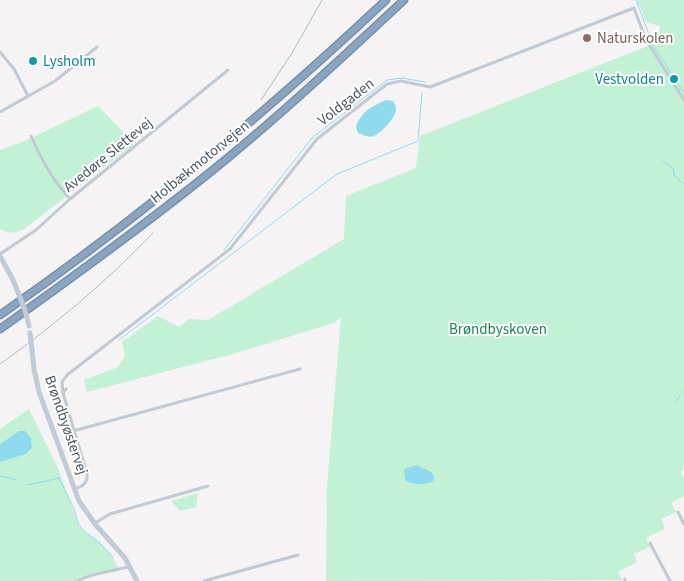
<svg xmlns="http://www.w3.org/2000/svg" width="684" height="581" viewBox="0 0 684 581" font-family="'Source Sans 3',sans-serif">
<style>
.green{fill:#c3f1d5}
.water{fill:#90daee}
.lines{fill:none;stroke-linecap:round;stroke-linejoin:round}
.stream{stroke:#90daee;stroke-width:1}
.highway-casing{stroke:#7690ad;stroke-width:9}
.street{stroke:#c1cad2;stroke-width:3}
.secondary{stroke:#c1cbd6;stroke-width:5}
.highway{stroke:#8ba5c1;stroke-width:6}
.rail{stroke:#b5b8bd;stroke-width:1}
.secondary-bridge{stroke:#c1cbd6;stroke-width:5}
.education-dot{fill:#8d6e63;stroke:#fff;stroke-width:2}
.culture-dot{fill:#0f9aa8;stroke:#fff;stroke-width:2}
.labels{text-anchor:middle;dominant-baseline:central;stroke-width:4;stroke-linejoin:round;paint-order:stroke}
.education-label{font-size:15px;fill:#785e54;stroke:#fff;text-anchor:start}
.culture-label{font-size:15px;fill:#0d838f;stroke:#fff;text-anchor:start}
.street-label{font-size:15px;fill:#4a5661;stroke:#fff}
.park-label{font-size:15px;fill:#17864f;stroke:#fff}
</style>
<rect width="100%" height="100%" fill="#f5f3f3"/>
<path class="green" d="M637,0h47v467l-3,5 3,7v17l-13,7 5,9 -15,7 4,9 -19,10 4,9 -16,7 3,8 -19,10 4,8 -296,1 1,-94 14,-170 -7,6 -105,32 -142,37 -3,-12 34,-13 7,-11 -3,-14 36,-26 21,11 11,-8 18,1 136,-81 2,-43 70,-28 4,-32 238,-94 2,-16 -14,-4z
M98,106l35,36v3l-109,84c-9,4 -16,5 -24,0v-79l27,-10z
M29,409l29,59 21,59 21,16 10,10 9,16 -36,8 -7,4h-76v-119l26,-8 6,-6c1,-10 -5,-12 -13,-17l-19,13v-15z
M198,493l-2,14 -16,4 -9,-10z"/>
<path class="water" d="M386,100l7,1c1,2 3,5 3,7 1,9 -15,25 -22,28 -6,2 -10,-1 -16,-3l-2,-7c5,-14 16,-20 30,-26z
M19,431h6l6,7 1,10 -6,6 -26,8v-18z
M417,465c4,3 11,4 15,8 11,13 -19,14 -27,7l-1,-10 3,-2z"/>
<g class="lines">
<path class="stream" d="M636,0l17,45 23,36
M677,82l7,11
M663,161l10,7 1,7 10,9
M224,250l88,-112 75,-58 15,-2 23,4
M119,340l218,-166 81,-33 4,-48
M683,393l1,-2
M676,401l4,-5
M0,476l17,4
M28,485l31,-7 15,31 4,14 5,7 17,13 13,14"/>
<defs>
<path id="highway" d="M0,315c137,-95 265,-201 386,-315
M0,329c76,-54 152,-109 224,-168 62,-51 121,-106 180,-161"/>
</defs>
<use href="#highway" class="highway-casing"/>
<path class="street" d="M0,52l14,17 14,27
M0,112l55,-31 42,-34
M31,136c10,23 22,45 39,63
M0,254l36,-24 34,-31 158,-129
M66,389l-3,4 24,81c1,9 -4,12 -12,15
M63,393l-1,-11 5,-7 163,-126 87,-110 70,-55 14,-3 29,6 204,-79 11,30 39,62
M73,431l227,-62
M678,512l6,12
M95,523l15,-9 98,-28
M650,543l20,38
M625,579v2
M78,581c15,-9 35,-9 52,-15
M204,581l94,-26"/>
<path class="secondary" d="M0,256l13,24
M32,350l2,19 5,23 40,109 16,23 30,34 12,23"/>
<use href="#highway" class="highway"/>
<path class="rail" d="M261,100l31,-47 30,-53
M0,364c55,-39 106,-82 153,-131"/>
<path class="secondary-bridge" d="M13,280l12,30 4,16
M30,333l2,17"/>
</g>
<circle class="education-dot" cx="587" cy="38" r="5"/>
<g class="culture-dot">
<circle cx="33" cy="61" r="5"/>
<circle cx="674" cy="79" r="5"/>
</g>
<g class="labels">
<g class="education-label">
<text x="597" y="38">Naturskolen</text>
</g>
<g class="culture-label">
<text x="43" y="61">Lysholm</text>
<text x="664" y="79" text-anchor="end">Vestvolden</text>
</g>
<g class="street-label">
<text transform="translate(346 102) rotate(-38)">Voldgaden</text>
<text transform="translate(108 155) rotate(-39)">Avedøre Slettevej</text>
<text transform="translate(200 162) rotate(-39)">Holbækmotorvejen</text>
<text transform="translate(66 425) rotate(71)">Brøndbyøstervej</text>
</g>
<g class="park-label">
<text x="498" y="329">Brøndbyskoven</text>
</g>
</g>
</svg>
